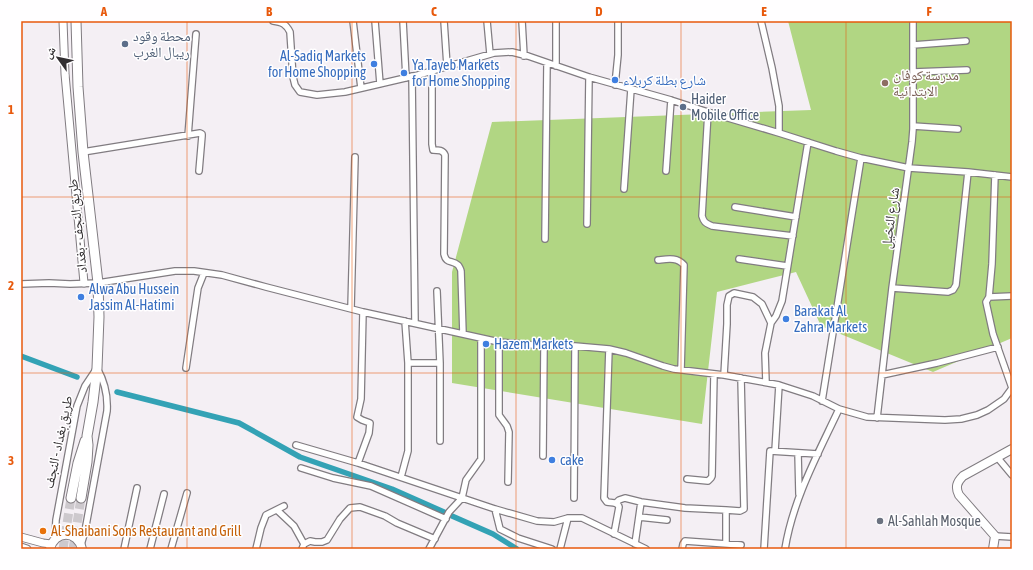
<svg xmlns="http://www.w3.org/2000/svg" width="1033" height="570" viewBox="0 0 1033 570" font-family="'Asap Condensed','Noto Naskh Arabic',sans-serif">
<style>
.green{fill:#b1d683}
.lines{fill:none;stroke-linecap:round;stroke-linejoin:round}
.canal{stroke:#33a2b5;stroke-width:5.5}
.primary-tunnel{stroke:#cdc9cd;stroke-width:9;stroke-dasharray:9 4.5;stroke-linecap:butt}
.minor-casing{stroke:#817c81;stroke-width:8}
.tertiary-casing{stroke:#817c81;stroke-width:9}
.secondary-casing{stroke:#817c81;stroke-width:10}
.primary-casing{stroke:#817c81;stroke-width:11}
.minor{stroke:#fff;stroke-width:5.5}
.tertiary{stroke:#fff;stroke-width:7}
.secondary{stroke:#fff;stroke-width:8}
.primary{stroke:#fff;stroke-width:9}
.grid{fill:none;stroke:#e8590c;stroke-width:1;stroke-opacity:0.55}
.service-dot{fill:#5c6f8a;stroke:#fffeff;stroke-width:1.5}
.shop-dot{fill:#3f7fe0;stroke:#fffeff;stroke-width:1.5}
.education-dot{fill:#8d6e63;stroke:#fffeff;stroke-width:1.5}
.worship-dot{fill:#6b7280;stroke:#fffeff;stroke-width:1.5}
.food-dot{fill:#e8710a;stroke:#fffeff;stroke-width:1.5}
.labels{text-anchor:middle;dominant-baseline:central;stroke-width:3;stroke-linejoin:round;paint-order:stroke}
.service-label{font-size:14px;fill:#4e5e75;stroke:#fffeff;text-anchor:start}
.shop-label{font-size:14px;fill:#366cbe;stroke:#fffeff;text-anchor:start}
.education-label{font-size:14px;fill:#785e54;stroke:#fffeff;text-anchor:start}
.street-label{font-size:14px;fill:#322f31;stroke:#fffeff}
.worship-label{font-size:14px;fill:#5b616d;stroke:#fffeff;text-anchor:start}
.food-label{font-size:14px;fill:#c56008;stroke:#fffeff;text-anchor:start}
.neatline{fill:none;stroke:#e8590c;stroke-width:1.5}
.grid-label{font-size:13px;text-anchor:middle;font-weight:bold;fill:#e8590c}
</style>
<rect width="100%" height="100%" fill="#f4eff4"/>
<path class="green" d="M788,21h224v317l-79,34 -112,-46 -25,-54 -79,20 -15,132 -250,-41v-111l40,-150 319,-12z"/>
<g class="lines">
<path class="canal" d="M21,356l56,21
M117,392l122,31 61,34 92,32 52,23
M452,516l41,18 24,15"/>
<path class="primary-tunnel" d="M63,549l8,-51
M73,549l8,-51"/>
<defs>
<path id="minor" d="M273,21c9,1 13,3 17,11l3,45 2,8 5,7 17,3 28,-3 73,-17 76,-22 18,-1 16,4 61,21 82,23 37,12 71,21 57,18 25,7 48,10 59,4 44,5
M353,21l8,67
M375,21l5,63
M403,21l3,57
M444,21l3,45
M487,21l3,33
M522,21l2,35
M761,21l11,47 7,38v27
M913,45l53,-4
M556,66v-45
M432,71v73l1,6c6,0 10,0 12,5l-1,99c2,10 8,6 14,11 1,1 3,5 3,6l2,63
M913,72l54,-2
M412,76l3,247
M615,85l3,-30v-34
M708,112l-6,104c2,7 4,7 10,10l81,10
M913,126l45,3
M188,136l8,-102
M83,152l117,-19 2,1v2l-3,35
M666,171l5,-71
M624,189l7,-100
M735,207l61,10
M587,224l2,-147
M545,239l2,-176
M739,259l48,7
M658,260c10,-1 19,-3 26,5l-3,105
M21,284l28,-1 21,1 28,-1 77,-12h19l28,4 44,12 97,25 136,30 45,4h31l34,3 17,4 37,13 11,3 50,6 55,10 34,11 26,13 28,8 78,3 16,-1 16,-4 11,-5 16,-11 8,-11 -19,-54 -7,-32 3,-5 3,-33 3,-89
M892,288l56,4 5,-2 3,-5 12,-113
M437,291l3,72v78
M989,297l23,-1
M351,308l4,-151
M499,342v73l8,11 2,6 -1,50
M609,349l-5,149 3,4c5,1 11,0 12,5l-5,27
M408,363h32
M186,368l12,-80 6,-15
M724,375l3,-51v-19l2,-9 5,-3 19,4 9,7 9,19
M882,375l55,-12 61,-16
M766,382l-1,-29 6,-30 5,-7 6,-15 26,-159
M822,401l39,-243
M877,418l15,-130 20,-146 1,-13v-108
M296,445l62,18 137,46 42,12 17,1 14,-4h14l64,31
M775,451l4,-66
M798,453l1,41
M543,456l1,-110
M997,457l15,18
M358,463l11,-30 1,-10 -8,-3 -5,-3 4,-18 2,-87
M301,468l32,10 38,8 75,33
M401,477l7,-26v-88l-3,-42
M687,479l21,2 3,-3 1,-2 2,-102
M574,498l1,-152
M616,503l3,-3 6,-2 16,4 44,6 41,2
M495,509l5,20 18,9 34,11
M277,510l17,16 10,18
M639,517l28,3
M995,536l17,1
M55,539l1,-19 21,-114 8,-20 12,-18c8,14 11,27 10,43l-22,120 -4,14
M635,544l6,-42
M726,544v-34l14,1 4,-2 -3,-131
M124,549l13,-61
M150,549l14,-55
M171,549l16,-56
M256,549l5,-21 5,-13 18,-9
M302,549l2,-5 6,-3 5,1h7l5,-2 13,-21 10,-11 10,-1 25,9 12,7 38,16
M429,549l20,-37 13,-14 4,-18 15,-21v-121
M560,549l8,-31
M682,549l1,-5 2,-3 56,4
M764,549l6,-98 48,3
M785,549c8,-50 33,-95 54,-140"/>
<path id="tertiary" d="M63,21l2,53 19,209
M21,537l22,6 8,1
M21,547l6,2"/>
<path id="secondary" d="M50,549c4,-19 28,-19 32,0
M993,549l2,-13 -36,-41c-4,-8 -2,-13 4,-19l49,-27"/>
<path id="primary" d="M76,21l2,66 5,65 15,131 1,34 -2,51 -4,34 -6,34 1,9 -1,17 -6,36
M71,498l7,-35 7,-22"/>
</defs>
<use href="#minor" class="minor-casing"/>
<use href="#tertiary" class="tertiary-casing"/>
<use href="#secondary" class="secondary-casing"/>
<use href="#primary" class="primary-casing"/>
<use href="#minor" class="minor"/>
<use href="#tertiary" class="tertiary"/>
<use href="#secondary" class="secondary"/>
<use href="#primary" class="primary"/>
</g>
<path class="grid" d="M187,21v528M352,21v528M516,21v528M681,21v528M846,21v528M21,197h991M21,373h991"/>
<g class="service-dot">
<circle cx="125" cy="44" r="4"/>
<circle cx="683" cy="107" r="4"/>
</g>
<g class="shop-dot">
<circle cx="374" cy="64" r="4"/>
<circle cx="404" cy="73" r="4"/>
<circle cx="615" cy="80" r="4"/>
<circle cx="81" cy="297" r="4"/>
<circle cx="786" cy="319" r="4"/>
<circle cx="486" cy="344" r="4"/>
<circle cx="552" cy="460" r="4"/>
</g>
<circle class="education-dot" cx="885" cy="83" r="4"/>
<circle class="worship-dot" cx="880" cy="521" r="4"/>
<circle class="food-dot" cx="43" cy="531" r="4"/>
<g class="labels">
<g class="service-label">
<text x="133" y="36">محطة وقود<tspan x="133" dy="16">ريبال الغرب</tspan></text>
<text x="691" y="99">Haider<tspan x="691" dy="16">Mobile Office</tspan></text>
</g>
<g class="shop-label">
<text x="366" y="56" text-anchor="end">Al-Sadiq Markets<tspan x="366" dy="16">for Home Shopping</tspan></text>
<text x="412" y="65">Ya Tayeb Markets<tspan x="412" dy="16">for Home Shopping</tspan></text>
<text x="623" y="80">شارع بطلة كربلاء</text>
<text x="89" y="289">Alwa Abu Hussein<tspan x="89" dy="16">Jassim Al-Hatimi</tspan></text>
<text x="794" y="311">Barakat Al<tspan x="794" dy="16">Zahra Markets</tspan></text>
<text x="494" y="344">Hazem Markets</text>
<text x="560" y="460">cake</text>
</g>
<g class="education-label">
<text x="893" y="75">مدرسة كوفان<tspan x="893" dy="16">الابتدائية</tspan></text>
</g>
<g class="street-label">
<text transform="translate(890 218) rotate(-82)">شارع النخيل</text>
<text transform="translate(77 226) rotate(-96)">طريق النجف - بغداد</text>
<text transform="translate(58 442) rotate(-78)">طريق بغداد - النجف</text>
</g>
<g class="worship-label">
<text x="888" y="521">Al-Sahlah Mosque</text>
</g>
<g class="food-label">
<text x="51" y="531">Al-Shaibani Sons Restaurant and Grill</text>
</g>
</g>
<rect width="1033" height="570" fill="none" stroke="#fffeff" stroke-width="44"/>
<g transform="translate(58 58) rotate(303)" stroke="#fffeff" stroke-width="3" paint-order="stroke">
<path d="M0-3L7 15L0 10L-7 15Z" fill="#322f31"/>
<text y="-6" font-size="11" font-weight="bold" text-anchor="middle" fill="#322f31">ش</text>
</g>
<rect x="22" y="22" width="989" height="526" class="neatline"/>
<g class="grid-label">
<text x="104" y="16">A</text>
<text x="269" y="16">B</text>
<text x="434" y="16">C</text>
<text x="599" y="16">D</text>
<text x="764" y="16">E</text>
<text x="929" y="16">F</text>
<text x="11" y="114">1</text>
<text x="11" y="290">2</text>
<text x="11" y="465">3</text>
</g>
</svg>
